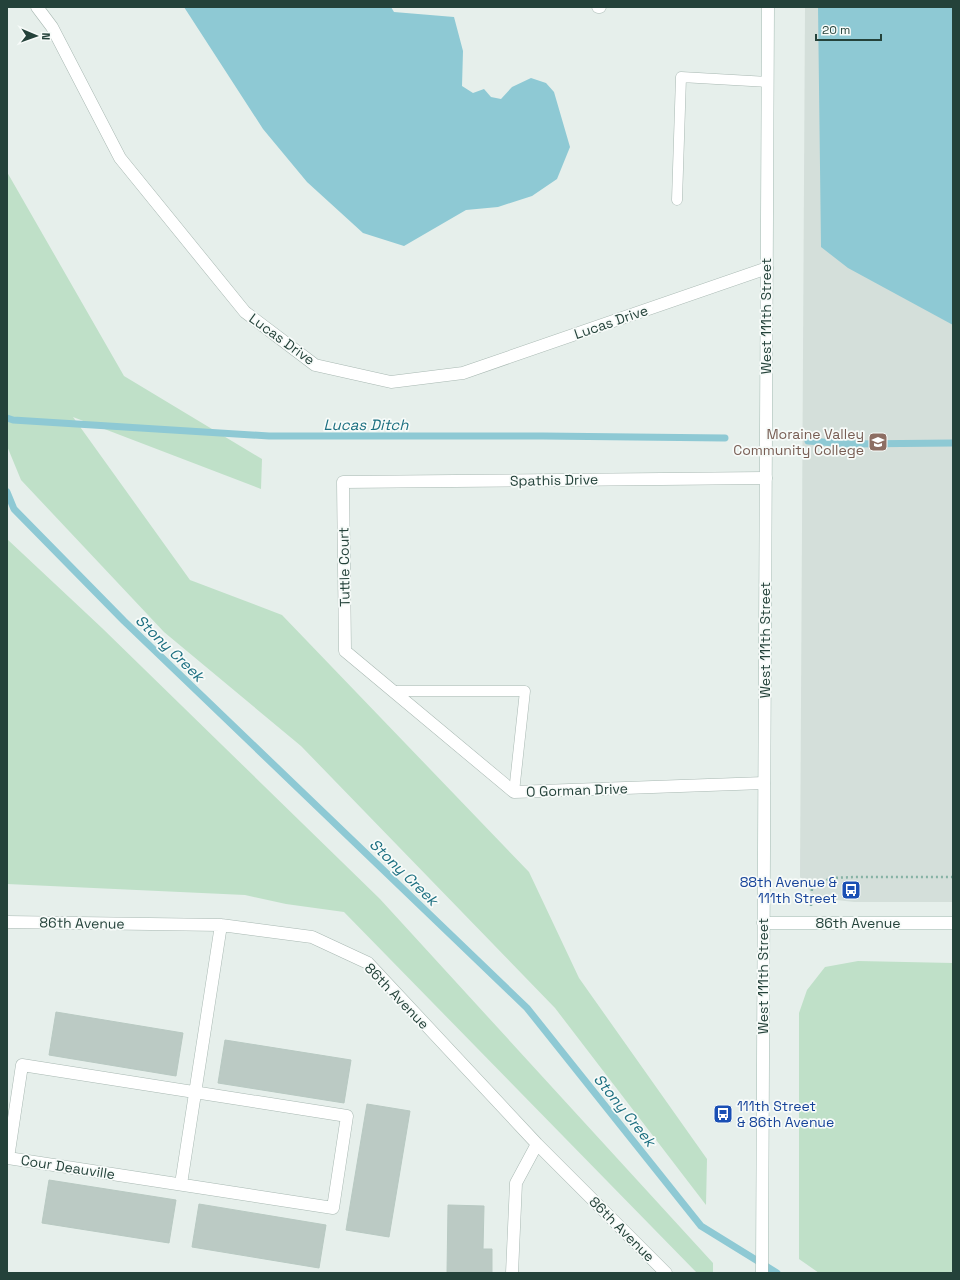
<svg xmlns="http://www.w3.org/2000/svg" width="960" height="1280" viewBox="0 0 960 1280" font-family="'Space Grotesk',sans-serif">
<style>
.built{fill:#d4dfda}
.green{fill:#bfe0c8}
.water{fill:#8ec9d4}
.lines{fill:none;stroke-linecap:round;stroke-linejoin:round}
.stream{stroke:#8ec9d4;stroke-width:7}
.building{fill:#bbcac4;stroke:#b8c9c2}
.lane-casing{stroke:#a8b8b2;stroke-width:11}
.street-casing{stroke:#a8b8b2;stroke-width:13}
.secondary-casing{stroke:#a4bbb3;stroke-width:13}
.path{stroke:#86b3a5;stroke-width:2.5;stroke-dasharray:2 3;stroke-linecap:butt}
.lane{stroke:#fff;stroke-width:10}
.street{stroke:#fff;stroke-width:12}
.secondary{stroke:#fff;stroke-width:12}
.labels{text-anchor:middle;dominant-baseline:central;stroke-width:3.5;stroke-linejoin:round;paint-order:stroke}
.street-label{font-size:14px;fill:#24423a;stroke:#f7fbf9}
.education-label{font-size:14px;fill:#785e54;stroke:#f7fbf9;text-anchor:end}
.transit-label{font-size:14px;fill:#164399;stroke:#f7fbf9;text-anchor:end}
.water-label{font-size:15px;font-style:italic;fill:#1c6f80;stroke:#f7fbf9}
</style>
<rect width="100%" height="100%" fill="#e6efeb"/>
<path class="built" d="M805,7h148v895h-99l-26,-3 -17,-6 -11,-16z"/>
<path class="green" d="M7,172l117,204 138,83 -1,30 -188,-72 117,163 92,35 247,257 50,106 128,181 -1,46 -151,-197 -254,-262 -137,-114 -143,-152 -14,-34z
M7,539l95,89 278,271 333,364v10h-16l-353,-361 -58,-8 -41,-9 -238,-11z
M858,961l95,2v310h-134l-20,-14v-246l8,-23 18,-23z"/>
<path class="water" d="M184,7h207l3,5 60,5 9,34 -1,35 11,7 11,-4 7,8 10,2 11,-12 19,-9 15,5 8,9 16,55 -13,32 -25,17 -34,11 -32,3 -62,36 -41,-13 -56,-51 -44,-53z
M818,7h135v318l-105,-57 -27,-21z"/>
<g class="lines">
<path class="stream" d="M7,418l6,2 256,16h274l182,2
M808,441l42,3 103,-1
M7,492l7,17 110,112 403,387 174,218 76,47"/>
</g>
<path class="building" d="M56,1012l127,21 -7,43 -127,-21z
M225,1040l126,20 -7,43 -126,-20z
M367,1104l43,7 -21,126 -43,-7z
M49,1180l127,20 -7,43 -127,-20z
M199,1204l127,21 -7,43 -127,-21z
M448,1205l36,1 -1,43h9v24h-45z"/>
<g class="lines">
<defs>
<path id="lane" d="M677,200l4,-123 87,5
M393,691h132l-11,101"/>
<path id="street" d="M37,7l15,20 68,131 125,154 70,53 76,17 72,-9 304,-105
M598,7h2
M764,783l-250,9 -169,-141 -2,-169 423,-4
M7,922l214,3 91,12 56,26 169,181 129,129
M22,1065l325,51 -14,92 -325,-50z
M181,1184l40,-259
M512,1273l4,-90 21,-39"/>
<path id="secondary" d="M763,923h190
M762,1273l6,-1266"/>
</defs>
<use href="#lane" class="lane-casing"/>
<use href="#street" class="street-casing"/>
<use href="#secondary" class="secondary-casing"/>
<path class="path" d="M811,906l1,-19 19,-9 25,-1h97"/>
<use href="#lane" class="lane"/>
<use href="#street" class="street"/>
<use href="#secondary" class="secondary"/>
</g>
<defs>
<symbol id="university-square" viewBox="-11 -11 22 22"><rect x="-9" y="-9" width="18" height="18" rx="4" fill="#8d6e63" stroke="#f7fbf9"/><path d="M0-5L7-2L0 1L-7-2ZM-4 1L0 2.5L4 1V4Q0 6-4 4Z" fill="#fff"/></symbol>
<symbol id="bus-square" viewBox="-11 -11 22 22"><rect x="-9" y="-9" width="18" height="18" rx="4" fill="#1a4fb4" stroke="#f7fbf9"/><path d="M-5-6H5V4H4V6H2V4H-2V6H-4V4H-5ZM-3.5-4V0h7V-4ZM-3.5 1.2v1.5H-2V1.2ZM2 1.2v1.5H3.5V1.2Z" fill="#fff"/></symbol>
</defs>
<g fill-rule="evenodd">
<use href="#university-square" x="867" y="431" width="22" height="22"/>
<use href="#bus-square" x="840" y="879" width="22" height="22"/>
<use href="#bus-square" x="712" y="1103" width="22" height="22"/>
</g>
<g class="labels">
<g class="street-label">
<text transform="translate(766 316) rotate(-90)">West 111th Street</text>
<text transform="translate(611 322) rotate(-19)">Lucas Drive</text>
<text transform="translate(282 339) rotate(36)">Lucas Drive</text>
<text transform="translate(554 480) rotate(-1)">Spathis Drive</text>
<text transform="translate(344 567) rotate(-91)">Tuttle Court</text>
<text transform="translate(765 640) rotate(-90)">West 111th Street</text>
<text transform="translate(577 790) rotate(-2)">O Gorman Drive</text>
<text transform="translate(82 923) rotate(1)">86th Avenue</text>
<text x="858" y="923">86th Avenue</text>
<text transform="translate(763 976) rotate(-90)">West 111th Street</text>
<text transform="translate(397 996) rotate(46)">86th Avenue</text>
<text transform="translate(68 1167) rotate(9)">Cour Deauville</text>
<text transform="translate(622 1229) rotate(45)">86th Avenue</text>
</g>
<g class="education-label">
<text x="864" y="434">Moraine Valley<tspan x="864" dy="16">Community College</tspan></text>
</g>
<g class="transit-label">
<text x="837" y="882">88th Avenue &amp;<tspan x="837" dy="16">111th Street</tspan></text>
<text x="737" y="1106" text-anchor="start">111th Street<tspan x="737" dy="16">&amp; 86th Avenue</tspan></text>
</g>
<g class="water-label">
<text x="366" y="424">Lucas Ditch</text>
<text transform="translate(170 648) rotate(44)">Stony Creek</text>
<text transform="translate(404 872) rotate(44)">Stony Creek</text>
<text transform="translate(625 1110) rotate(51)">Stony Creek</text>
</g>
</g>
<rect width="960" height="1280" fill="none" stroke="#24423a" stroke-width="16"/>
<g transform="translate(36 36) rotate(92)" stroke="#f7fbf9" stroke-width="3" paint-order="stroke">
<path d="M0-3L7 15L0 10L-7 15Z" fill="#24423a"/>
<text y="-6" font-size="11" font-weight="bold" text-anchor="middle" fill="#24423a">N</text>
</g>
<path d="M816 34v6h65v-6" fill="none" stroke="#24423a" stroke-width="2"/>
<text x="822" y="34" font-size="12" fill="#24423a" stroke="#f7fbf9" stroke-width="3" paint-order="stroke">20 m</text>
</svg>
